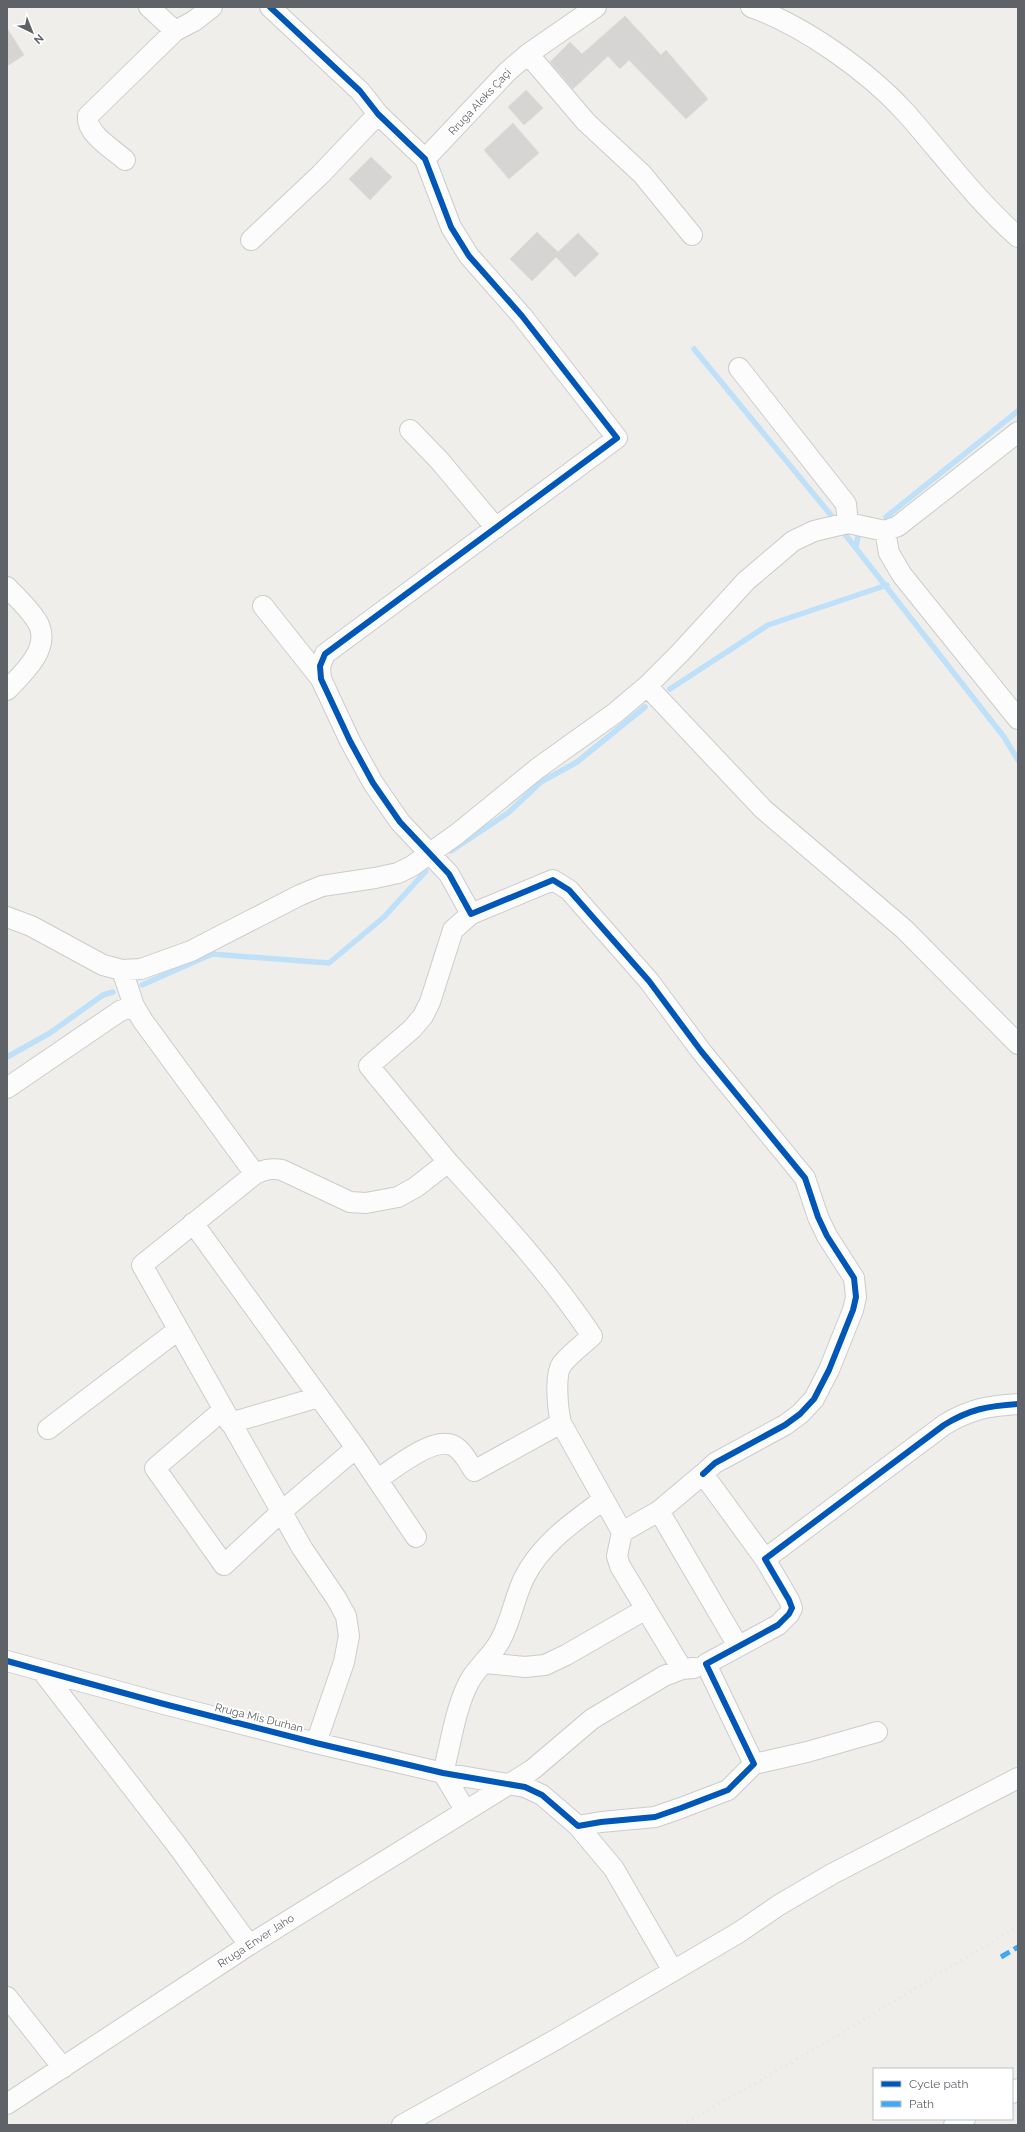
<svg xmlns="http://www.w3.org/2000/svg" width="1025" height="2132" viewBox="0 0 1025 2132" font-family="Raleway,sans-serif">
<style>
.lines{fill:none;stroke-linecap:round;stroke-linejoin:round}
.stream{stroke:#bfe0f9;stroke-width:5.5}
.building{fill:#d6d5d3;stroke:#deddd9}
.minor-casing{stroke:#cbcccc;stroke-width:22}
.minor{stroke:#fdfcfc;stroke-width:20}
.rail{stroke:#e4e4e4;stroke-width:3;stroke-dasharray:1 5;stroke-linecap:butt}
.quiet{stroke:#3fa9f5;stroke-width:5;stroke-dasharray:10 5;stroke-linecap:butt}
.cycleway-casing{stroke:#fff;stroke-width:8}
.cycleway{stroke:#0057b8;stroke-width:6}
.labels{text-anchor:middle;dominant-baseline:central;stroke-width:3.5;stroke-linejoin:round;paint-order:stroke}
.street-label{font-size:11px;fill:#5f6368;stroke:#fff}
</style>
<rect width="100%" height="100%" fill="#efeeea"/>
<g class="lines">
<path class="stream" d="M694,349l141,171
M886,517l132,-106
M844,533l160,204 14,23
M856,547l2,-11
M670,689l98,-64 119,-40
M451,851l57,-38 33,-31 36,-20 68,-55
M142,985l70,-31 117,9 55,-46 42,-46
M7,1057l43,-24 53,-38 10,-3"/>
</g>
<path class="building" d="M625,16l36,39 5,-5 42,49 -22,20 -57,-59 -9,9 -12,-13 -35,33 -23,-27 20,-20 12,12z
M7,28l17,27 -17,11z
M526,90l17,18 -19,17 -16,-18z
M513,123l26,30 -30,26 -25,-29z
M371,157l21,20 -22,23 -21,-21z
M537,232l21,20 20,-19 21,21 -24,23 -19,-20 -24,24 -22,-22z"/>
<g class="lines">
<defs>
<path id="minor" d="M149,7l26,24 19,-10 18,-14
M270,7l90,84 18,23 47,45 26,68 18,29 53,60 95,122 -292,216 -5,12 1,13 29,62 23,42 27,39 49,52 22,40 82,-34 16,10 80,91 52,70 104,127 13,39 9,19 27,42 2,19 -3,13 -24,60 -15,29 -14,15 -15,11 -70,38 -12,11
M751,7c52,18 118,65 155,106 37,42 70,87 112,124
M528,54l58,68 56,52 50,61
M425,159l82,-87 21,-18 68,-47
M125,160c-12,-11 -39,-26 -37,-44l87,-85
M251,240l70,-66 57,-60
M739,368l107,136 2,19
M410,430l29,30 57,68
M885,531l4,22 13,22 116,144
M7,587c11,12 25,24 32,38 11,25 -17,49 -32,65
M263,606l58,73
M647,686l116,123 141,120 114,115
M7,917l24,9 72,39 19,5 19,-1 50,-18 109,-56 22,-9 53,-8 23,-5 14,-7 45,-32 81,-66 77,-55 32,-27 33,-33 66,-72 47,-40 21,-10 34,-8 37,8 13,-5 120,-94
M122,970l12,36 9,15 112,153c10,-5 17,-6 27,-4l68,32 16,1 32,-6 18,-10 32,-25c51,56 102,111 144,174 -10,9 -22,18 -30,28 -8,11 -4,46 -1,59l61,109
M7,1088l113,-77 14,-5
M448,1162l-79,-96 43,-37 11,-13 7,-14 23,-72 18,-16
M255,1174l-113,91 160,283 34,50 10,18 3,20 -5,26 -28,81
M193,1223l163,225 60,89
M223,1410l-68,58 69,97 57,-53 75,-64
M230,1423l89,-26
M48,1429l130,-99
M378,1479c17,-11 54,-42 74,-34 10,4 16,17 22,26l87,-48
M659,1511l79,135
M7,1661l157,43 152,39 127,30 82,14 17,8 36,31 23,-4 54,-5 26,-9 47,-18 26,-26 -48,-100 72,-39 11,-11 3,-6 -3,-8 -24,-41 179,-134c26,-16 44,-19 74,-21
M485,1663l40,4 20,-2 21,-10 80,-46
M694,1668l-12,1 -62,-103 -3,-10 5,-24 37,-21 44,-37 62,85
M42,1671l137,177 70,97
M754,1764l53,-12 70,-20
M465,1810l-22,-37c8,-30 12,-64 26,-91 8,-15 23,-26 31,-41 11,-20 14,-42 24,-63 17,-34 49,-56 79,-78
M578,1826l36,43 59,102
M7,1997l56,71
M1012,2093l6,-4
M7,2104l242,-159 283,-175 60,-51 72,-43 18,-7
M402,2125l153,-85 183,-107 41,-28 53,-31 186,-96
M954,2125l11,-6"/>
</defs>
<use href="#minor" class="minor-casing"/>
<use href="#minor" class="minor"/>
<path class="rail" d="M682,2125l143,-82 193,-117"/>
<path class="quiet" d="M1001,1957l17,-10"/>
<defs>
<path id="cycleway" d="M270,7l90,84 18,23 47,45 26,68 18,29 53,60 95,122 -292,216 -5,12 1,13 29,62 23,42 27,39 49,52 22,40 82,-34 16,10 80,91 52,70 104,127 13,39 9,19 27,42 2,19 -3,13 -24,60 -15,29 -14,15 -15,11 -70,38 -12,11
M7,1661l157,43 152,39 127,30 82,14 17,8 36,31 23,-4 54,-5 26,-9 47,-18 26,-26 -48,-100 72,-39 11,-11 3,-6 -3,-8 -24,-41 179,-134c26,-16 44,-19 74,-21"/>
</defs>
<use href="#cycleway" class="cycleway-casing"/>
<use href="#cycleway" class="cycleway"/>
</g>
<g class="labels">
<g class="street-label">
<text transform="translate(480 102) rotate(-47)">Rruga Aleks Çaçi</text>
<text transform="translate(259 1718) rotate(14)">Rruga Mis Durhan</text>
<text transform="translate(256 1941) rotate(-33)">Rruga Enver Jaho</text>
</g>
</g>
<rect width="1025" height="2132" fill="none" stroke="#5f6368" stroke-width="16"/>
<rect x="873" y="2068" width="140" height="52" fill="#ffffff" stroke="#bfc1c3"/>
<rect x="881" y="2081" width="20" height="6" fill="#0057b8" stroke="#bfc1c3"/>
<text x="909" y="2088" font-size="12" fill="#5f6368">Cycle path</text>
<rect x="881" y="2101" width="20" height="6" fill="#3fa9f5" stroke="#bfc1c3"/>
<text x="909" y="2108" font-size="12" fill="#5f6368">Path</text>
<g transform="translate(32 32) rotate(137)" stroke="#ffffff" stroke-width="3" paint-order="stroke">
<path d="M0-3L7 15L0 10L-7 15Z" fill="#5f6368"/>
<text y="-6" font-size="11" font-weight="bold" text-anchor="middle" fill="#5f6368">N</text>
</g>
</svg>
